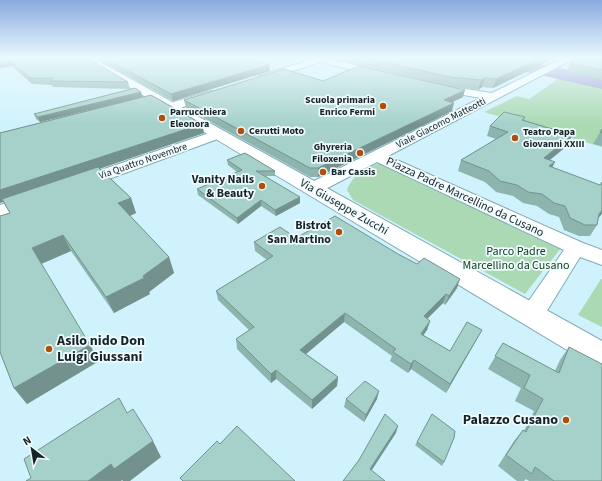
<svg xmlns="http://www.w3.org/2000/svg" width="602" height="481" viewBox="0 0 602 481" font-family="'Source Sans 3',sans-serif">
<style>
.green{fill:#abd9b3}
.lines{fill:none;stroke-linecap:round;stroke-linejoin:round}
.river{fill:#9b9acf;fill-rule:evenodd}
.street-casing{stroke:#82abb7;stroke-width:2}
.secondary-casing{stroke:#82abb7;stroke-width:2}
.street{fill:#fff;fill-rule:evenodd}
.secondary{fill:#fff;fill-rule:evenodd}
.wall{fill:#8eb4ae}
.shaded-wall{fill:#74928d}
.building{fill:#a5d1ca;stroke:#74928d}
.poi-dot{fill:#b04f0c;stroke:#f2fbfd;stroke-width:1.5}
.labels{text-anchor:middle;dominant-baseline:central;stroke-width:3.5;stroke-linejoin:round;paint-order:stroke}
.far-poi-label{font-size:10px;font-weight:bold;fill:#132328;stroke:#f2fbfd;text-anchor:start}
.far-street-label{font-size:10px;fill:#132328;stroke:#f2fbfd}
.poi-label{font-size:12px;font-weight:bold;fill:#132328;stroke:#f2fbfd;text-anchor:end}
.street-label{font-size:12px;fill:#132328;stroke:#f2fbfd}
.park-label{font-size:12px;fill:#0e451f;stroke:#f2fbfd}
.near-poi-label{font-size:14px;font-weight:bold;fill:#132328;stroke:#f2fbfd;text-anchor:start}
</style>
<rect width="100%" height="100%" fill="#d0f2fd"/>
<path class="green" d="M555,75l47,10v62l-118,-35 33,-16 12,3 29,-20 -7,-2z
M385,163l19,8 2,6 155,71 -36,46 -172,-94 -6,-10c6,-16 21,-26 38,-27z
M601,279h1v48l-24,-12z"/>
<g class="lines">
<path class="river" d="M481,58h30l91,19v12l-119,-27z"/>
<defs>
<path id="street" d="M309,58h17l59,14 1,2 -5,3 -61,-15 -57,19 -5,-3 1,-2 51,-16z
M563,58h12l-187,98 195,87 19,7v15l-22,-8 -40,65 -9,3 -9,-3 -3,-7 45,-65 -187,-88 -59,31 -6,1 -6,-1 -2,-4 2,-4 175,-87 -47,-8 -1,-2 1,-2 4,-1 54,8z
M211,91l4,1 2,2 -2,2 -44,15 -4,-1 -2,-3 2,-3z
M218,130l5,1 2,3 -2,3 -136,50 -6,1 -6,-1 -2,-4 2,-4z
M32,195l6,1 3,4 -3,4 -38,12v-11z"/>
<path id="secondary" d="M81,58h12l509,283v28l-10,-4z"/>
</defs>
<use href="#street" class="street-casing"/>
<use href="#secondary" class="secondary-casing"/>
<use href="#street" class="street"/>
<use href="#secondary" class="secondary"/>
</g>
<path class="wall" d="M0,58l128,24 2,7 -77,-2 -1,-2 -20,-1 -20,-18 -12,2z
M95,58h152l22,7 1,6 -97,30z
M331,58h224l-62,30 -11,-1 -4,3 -30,-4z
M602,58v22l-35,-8 3,-9z
M151,95l51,29 2,9 -104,35 31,30 5,15 -6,3 39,41 5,16 -25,19 1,2 -36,19 -43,-62 -30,13 58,97 -72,43 -13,-16 -14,-36v-135l10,-4 -7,-12 -3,2v-70z
M143,97l-103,25 -4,-3 -2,-5z
M463,97l-11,5v9l-134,66h-8l-124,-69 -2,-8z
M525,117l-1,3 44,25 -18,15 2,7 46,51 -1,7 -7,11h-11l-15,-6 -5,-13 -10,-3 -12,-8 -14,-3 -10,-7 -17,-4 -11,-10 -27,-11 3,-11 35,-21 -9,-3 3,-10z
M602,129v17l-9,-2z
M227,160l48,11v5h-9l34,27 -24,13 -15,-10 -23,18 -40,-29 -1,-6 40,-17 -9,-7z
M296,238l102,16 59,34 -12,17 -2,-2 -16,16 3,2 -3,9 -4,5 27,16 32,-21 -5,9 -31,54 -35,-24 -3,4 -18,-12 2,-5 -48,-34 -38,32 32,23 -1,9 -25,23 -36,-30 -5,4 -34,-34 -1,-10 13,-9 -31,-30 -2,-9 51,-31 -12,-9 -1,-9z
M503,343l52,28 5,-11 9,-13 33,134h-73l-3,-2 -2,2h-7l-19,-15 16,-25 9,-11 1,1 10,-20 -19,-10 6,-13 -33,-19z
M346,399h31l-13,23 -20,-15z
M417,442l27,20 -2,4 -27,-21z"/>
<path class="shaded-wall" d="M541,58h14l-62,30 3,-9z
M9,60l3,6 -12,2v-6z
M269,65l1,6 -97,30 -2,-7z
M485,78l-3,9 -4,3 3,-10z
M465,90l-2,7 -21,10 2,-7z
M141,92l2,5 -103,25 -2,-5z
M454,103l-2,8 -134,66v-9z
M202,124l2,9 -204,70v-13z
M572,135l-4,10 -28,23 4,-10z
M555,162l-5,10 -1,-6z
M300,197v6l-24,13 -1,-6z
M131,198l5,15 -13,6 -5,-16z
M261,200v6l-23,18 -1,-6z
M602,210v4l-10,11 7,-11z
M63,235l8,16 -30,13 -9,-16z
M169,257l5,16 -25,19 1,2 -36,19 -8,-16 37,-21z
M460,279l-3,9 -12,17 4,-9z
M446,294l-3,9 -22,22 3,-9z
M345,313l-1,9 -44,37v-9z
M430,321l-3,9 -9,13 3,-9z
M482,330l-5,9 -31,54 4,-9z
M90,345l9,16 -72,43 -13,-16z
M414,360l-3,9 -3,4 3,-9z
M276,370v9l-5,4v-9z
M338,377l-1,9 -25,23v-9z
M379,391l-2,8 -13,23 2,-7z
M398,426l-2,7 -28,43 2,-7z
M153,441l8,16 -31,24h-7l-1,-1 -1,1h-33l23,-17z"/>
<path class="building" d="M0,58h87l41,24 -78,-1 3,-3h-23l-21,-18 -9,2z
M104,58h143l22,7 -98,29z
M366,58h175l-45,21 -11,-1 -4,2 -31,-3z
M577,58h25v12l-32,-7z
M359,66l106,24 -21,10 10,3 -136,65h-8l-126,-68 100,-31 39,12z
M135,88l6,4 -103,25 -4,-3z
M151,95l51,29 -202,66v-57z
M504,112l21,5 -3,3 50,15 -28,23 11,4 -6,4 51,19 2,-3v28l-3,4 -2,11h-12l-15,-7 -5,-12 -11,-3 -12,-9 -14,-2 -11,-7 -17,-4 -11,-10 -28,-11 47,-28 -18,-6z
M602,129v4l-2,-1z
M245,153l30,18h-19l44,26 -25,13 -14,-10 -24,18 -40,-29 45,-19 -15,-10z
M98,167l33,31 -13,5 51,54 -26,19 1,2 -38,19 -43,-62 -31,13 58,97 -76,43 -14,-36v-136l10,-3 -8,-14z
M335,216l63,38 19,10 7,-6 36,21 -11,17 -3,-2 -22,22 6,5 -9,13 29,17 17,-29 15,8 -32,54 -36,-24 -3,4 -18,-12 3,-3 -51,-36 -45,37 38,27 -26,23 -36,-30 -5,4 -35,-35 18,-12 -38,-36 57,-35 -19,-14 26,-15 16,11z
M503,343l56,30 10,-26 33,17v117h-48l-19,-14 -3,7 -26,-19 17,-25 3,2 17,-33 -19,-11 6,-13 -35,-19z
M365,381l14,10 -13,24 -20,-16z
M119,398l8,15 6,-4 20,32 -39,28 -3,-5 -23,17h-62l5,-3 -7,-19z
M385,414l13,12 -28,43 15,12h-42l16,-21z
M432,414l23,17 -1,7 -10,24 -27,-20z
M237,426l58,55h-112l-3,-3 37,-37 3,3z"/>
<linearGradient id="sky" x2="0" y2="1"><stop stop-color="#89aade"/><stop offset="0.46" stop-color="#eaf9fe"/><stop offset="1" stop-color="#eaf9fe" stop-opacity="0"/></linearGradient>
<rect width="602" height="125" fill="url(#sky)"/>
<g class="poi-dot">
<circle cx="383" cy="106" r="4"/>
<circle cx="162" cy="118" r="4"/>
<circle cx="241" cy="131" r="4"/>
<circle cx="515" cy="138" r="4"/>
<circle cx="360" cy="153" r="4"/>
<circle cx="323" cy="172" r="4"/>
<circle cx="262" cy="186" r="4"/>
<circle cx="339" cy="232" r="4"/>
<circle cx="49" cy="349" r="4"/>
<circle cx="566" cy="420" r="4"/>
</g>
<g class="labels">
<g class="far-poi-label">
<text x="375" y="100" text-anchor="end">Scuola primaria<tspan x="375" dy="12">Enrico Fermi</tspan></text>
<text x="170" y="112">Parrucchiera<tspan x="170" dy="12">Eleonora</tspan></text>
<text x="249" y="131">Cerutti Moto</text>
<text x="523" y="132">Teatro Papa<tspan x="523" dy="12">Giovanni XXIII</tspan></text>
<text x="352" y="147" text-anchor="end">Ghyreria<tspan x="352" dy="12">Filoxenia</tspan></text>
<text x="331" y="172">Bar Cassis</text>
</g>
<g class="far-street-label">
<text transform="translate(441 123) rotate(-27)">Viale Giacomo Matteotti</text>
<text transform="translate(143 161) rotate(-19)">Via Quattro Novembre</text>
</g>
<g class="poi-label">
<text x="254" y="179">Vanity Nails<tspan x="254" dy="14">&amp; Beauty</tspan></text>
<text x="331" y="225">Bistrot<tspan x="331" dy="14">San Martino</tspan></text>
</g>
<g class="street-label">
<text transform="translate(465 197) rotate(25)">Piazza Padre Marcellino da Cusano</text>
<text transform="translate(344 207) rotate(30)">Via Giuseppe Zucchi</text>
</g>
<g class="park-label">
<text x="516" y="251">Parco Padre<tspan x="516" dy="14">Marcellino da Cusano</tspan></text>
</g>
<g class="near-poi-label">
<text x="57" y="341">Asilo nido Don<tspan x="57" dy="16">Luigi Giussani</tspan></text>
<text x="558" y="420" text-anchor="end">Palazzo Cusano</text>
</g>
</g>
<g transform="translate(32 449) rotate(329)" stroke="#f2fbfd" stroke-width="3" paint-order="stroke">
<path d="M0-3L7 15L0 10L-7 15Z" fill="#132328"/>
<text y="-6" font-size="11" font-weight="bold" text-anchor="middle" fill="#132328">N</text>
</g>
</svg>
